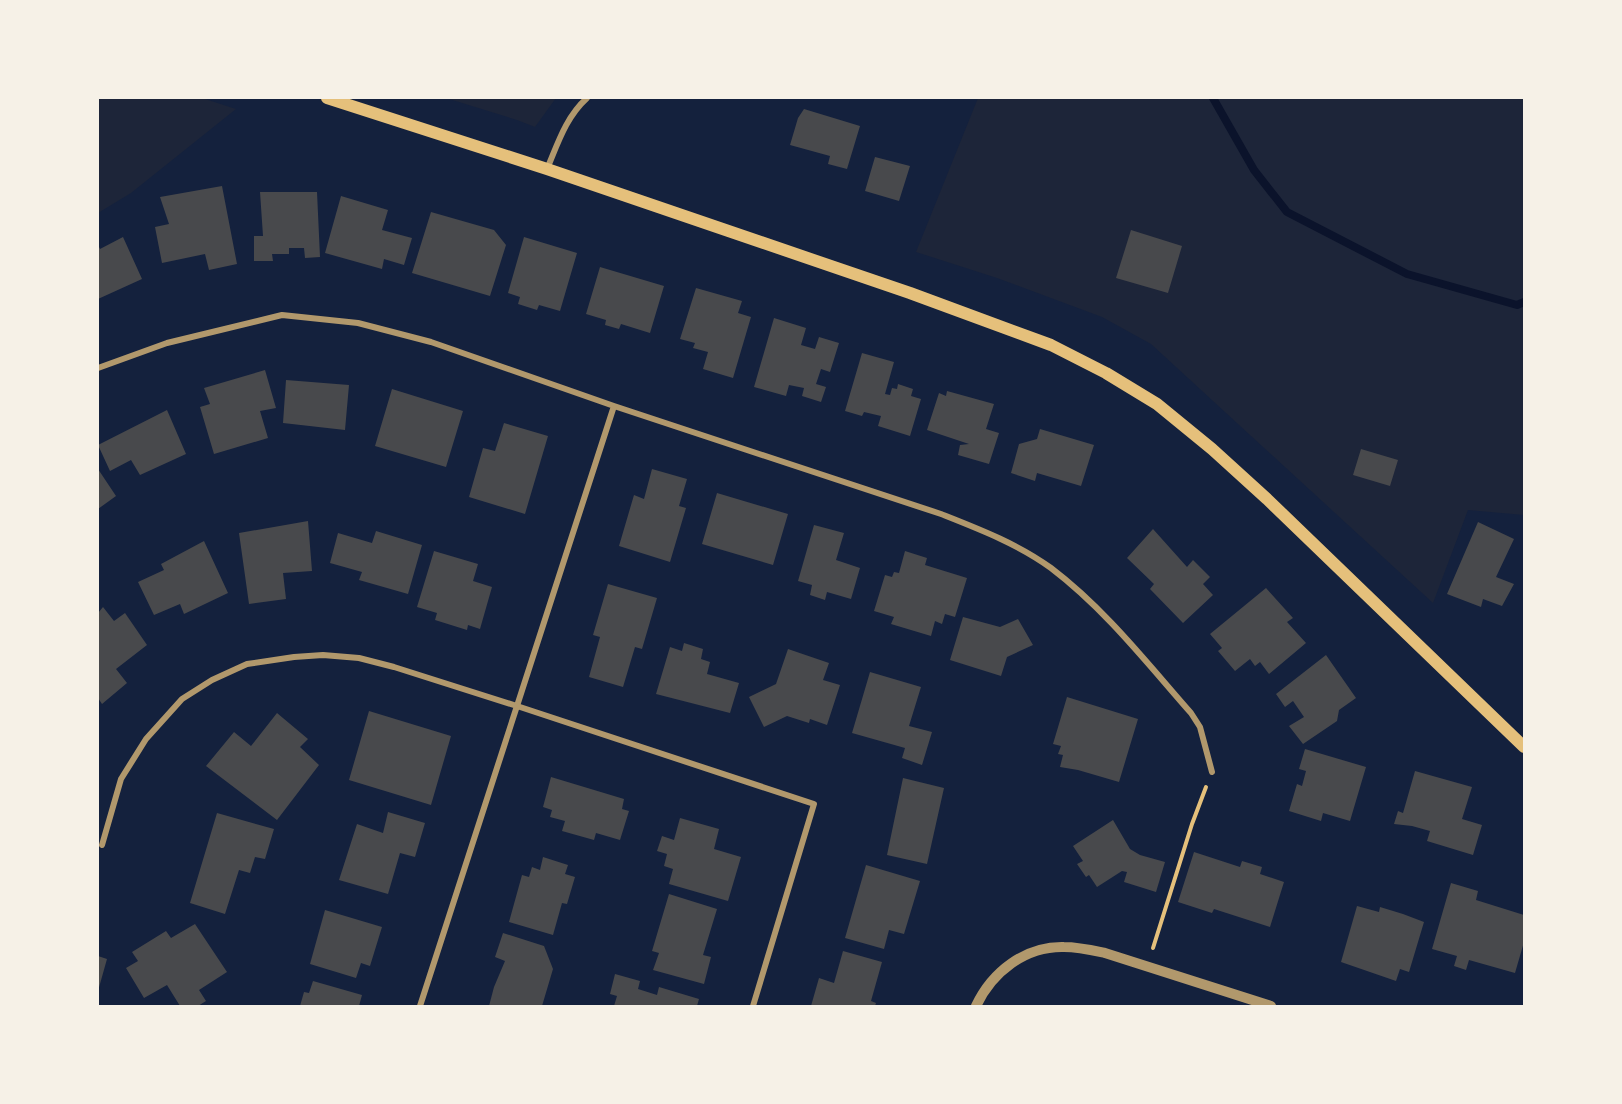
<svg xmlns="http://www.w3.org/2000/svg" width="1622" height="1104" viewBox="0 0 1622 1104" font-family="'Sofia Sans Condensed',sans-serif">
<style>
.green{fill:#1d2539}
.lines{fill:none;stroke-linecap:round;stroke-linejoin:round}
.stream{stroke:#0b132b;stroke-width:8}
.building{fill:#48494c}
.path{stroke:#e5c07b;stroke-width:4}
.minor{stroke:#b1986c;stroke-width:6}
.tertiary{stroke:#b1986c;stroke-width:10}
.secondary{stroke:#e5c07b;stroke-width:12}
</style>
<rect width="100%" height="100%" fill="#14213d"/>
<path class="green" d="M98,98h104l34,11 -105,84 -33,20z
M446,98h110l-21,29 -18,-7z
M978,98h546v417l-56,-5 -35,93 -282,-259 -49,-27 -105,-39 -81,-26z"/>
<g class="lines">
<path class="stream" d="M1213,98l41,72 33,42 120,62 110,31 7,-3"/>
</g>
<path class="building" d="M804,109l56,17 -13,43 -19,-5 2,-8 -40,-11 8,-27z
M875,157l35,9 -11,35 -34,-10z
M222,186l15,78 -28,6 -4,-16 -43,9 -7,-36 14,-3 -9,-27z
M260,192h57l3,65 -15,1 -1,-10h-15v6h-17l1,7h-19v-25h9z
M341,196l47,14 -6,20 30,8 -8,27 -20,-6 -2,10 -57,-16z
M431,212l63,18 12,15 -16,51 -78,-23z
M1131,230l51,16 -14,47 -52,-15z
M123,237l19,42 -44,20v-54l2,4z
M524,237l53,16 -17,58 -21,-6 -2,5 -19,-6 2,-7 -12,-4z
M600,267l64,19 -14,47 -29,-9 -2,5 -14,-4 1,-5 -20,-6z
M696,288l46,13 -4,12 13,4 -18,61 -30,-9 5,-17 -15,-4 2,-5 -15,-4z
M774,318l32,10 -5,17 14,4 4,-12 20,6 -9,29 -9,-3 -5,15 10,3 -5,15 -19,-6 2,-8 -15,-3 -3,11 -32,-9z
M862,353l32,9 -9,32 5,1 2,-7 5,1 1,-5 15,5 -2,7 10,3 -11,37 -32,-10 3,-10 -17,-4 -2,4 -17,-5z
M265,370l11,38 -16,3 8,27 -54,16 -14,-47 10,-3 -6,-16z
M286,380l63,5 -4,45 -62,-7z
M392,389l71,22 -17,56 -71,-21z
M947,391l47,13 -8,25 13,4 -10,31 -31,-9 2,-10 9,-1 -42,-14 12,-37 7,3z
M167,410l19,44 -46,21 -9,-15 -21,11 -12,-26z
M504,423l44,13 -23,78 -56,-17 14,-49 12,3z
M1040,429l54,16 -13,41 -44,-13 -2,8 -24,-8 8,-29 18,-5z
M1361,449l37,11 -8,26 -37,-11z
M98,469l18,27 -18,13z
M652,469l35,10 -8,27 7,2 -16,54 -51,-16 15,-51 10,4z
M717,493l71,21 -15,51 -71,-21z
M308,521l4,50 -29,2 3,26 -37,5 -10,-71z
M1478,522l36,17 -18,38 18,7 -12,22 -19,-7 -2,8 -34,-13z
M814,525l30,8 -8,27 24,8 -9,31 -24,-7 -2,8 -15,-5 2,-10 -14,-4z
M1153,529l34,38 6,-7 17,17 -7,7 10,11 -30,28 -33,-34 4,-5 -27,-26z
M376,531l46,14 -14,49 -49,-14 3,-8 -32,-9 8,-30 34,10z
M204,541l24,52 -44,21 -4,-10 -26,11 -16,-33 26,-12 -3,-6z
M434,551l44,13 -5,17 19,6 -12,42 -12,-4 -1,5 -32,-10 2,-7 -20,-6z
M905,551l22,7 -2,7 42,13 -12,39 -10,-3 -3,10 -7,-3 -4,15 -40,-12 3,-7 -20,-6 11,-36 7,2 2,-5 5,1z
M608,584l49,14 -15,51 -7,-2 -12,40 -34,-10 11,-40 -7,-2z
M1266,588l27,30 -6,4 19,21 -37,31 -9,-12 -5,4 -5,-7 -15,12 -17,-20 4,-3 -12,-14z
M103,607l11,14 11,-8 22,32 -31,24 11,14 -25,21 -4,-6v-85z
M963,617l37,10 18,-8 15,26 -26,12 -6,19 -51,-16z
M684,643l19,6 -2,10 9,3 -3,12 32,9 -9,30 -74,-19 14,-47 12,4z
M788,649l41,14 -6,17 17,5 -13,40 -17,-6 -1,4 -22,-7 -23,11 -15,-30 27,-13z
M1326,655l30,43 -17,12 -2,11 -34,23 -14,-18 15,-9 -11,-16 -8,6 -9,-13z
M870,672l51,15 -12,39 23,6 -10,33 -20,-7 3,-10 -53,-15z
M1067,697l71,22 -19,63 -41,-12 -18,-3 3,-12 -5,-1 3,-8 -8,-2z
M369,711l82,25 -20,69 -82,-25z
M277,713l31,26 -8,8 19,18 -42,55 -71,-54 28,-34 17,14z
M1305,749l61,18 -16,54 -27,-8 -2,8 -32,-10 8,-27 5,2 4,-15 -7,-2z
M1415,771l57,16 -10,32 20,6 -9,30 -46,-14 3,-10 -18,-5 -18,-2 4,-13 5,2z
M551,777l73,22 -2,10 7,2 -9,29 -24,-7 -2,7 -32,-9 3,-10 -15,-4 2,-7 -9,-3z
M903,778l41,10 -17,76 -40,-9z
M388,812l37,11 -10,34 -15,-4 -12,41 -49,-14 18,-56 26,9z
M217,813l57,16 -9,30 -10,-2 -5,16 -11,-3 -14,44 -35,-11z
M680,818l39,11 -5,20 27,8 -13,44 -59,-17 4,-15 -9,-3 3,-12 -10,-3 5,-15 12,4z
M1113,820l17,29 10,6 25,7 -9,30 -32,-10 3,-10 -5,-1 -25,16 -8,-12 -3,2 -9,-13 6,-3 -10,-15z
M1194,852l46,15 2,-6 20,6 -2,7 24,8 -14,45 -56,-18 -2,4 -34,-11z
M543,857l25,8 -3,9 10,3 -8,27 -5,-1 -9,32 -44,-13 13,-47 7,2 3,-10 8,3z
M866,865l54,16 -16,53 -15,-4 -5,19 -39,-11z
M1451,883l27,8 -2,9 48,15v27l-9,31 -46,-13 -3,10 -12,-4 3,-10 -25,-7z
M669,894l48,15 -14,46 8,2 -7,27 -51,-14 6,-17 -7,-2z
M1357,906l22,6 1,-5 23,7 21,8 -15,50 -9,-3 -4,12 -55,-19z
M325,910l57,17 -12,39 -9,-3 -5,15 -46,-14z
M195,924l32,48 -28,18 7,11 -8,5h-18l-13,-21 -23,13 -18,-30 12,-7 -6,-9 34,-21 5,7z
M503,933l41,13 9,23 -11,37h-53l5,-19 11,-26 -10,-4z
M843,951l39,11 -11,39 5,2 -1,3h-64l8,-28 15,5z
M98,956l9,3 -9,32z
M615,974l25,7 -2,8 19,6 2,-8 40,12 -2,7h-83l3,-10 -7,-2z
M313,981l49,14 -3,11h-59l4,-14 5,1z"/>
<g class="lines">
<path class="path" d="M1153,948l39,-124 14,-37"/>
<path class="minor" d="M547,169c11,-26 19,-52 40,-71
M98,368l69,-25 115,-28 76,8 73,19 183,64 327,108c38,15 77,30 110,54 54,41 96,95 140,145l9,14 12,45
M102,845l19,-66 25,-40 36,-40 30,-19 35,-16 47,-7 29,-2 36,3 35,9 123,39 297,98 -61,202
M420,1006l194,-600"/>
<path class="tertiary" d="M976,1006c16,-34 49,-60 88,-59 14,0 27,3 41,6l166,53"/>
<path class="secondary" d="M327,98l220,71 363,124 141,52 55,28 51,31 55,45 55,50 257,248"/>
</g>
<rect width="1622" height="1104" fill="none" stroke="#f6f1e7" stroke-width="198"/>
</svg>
